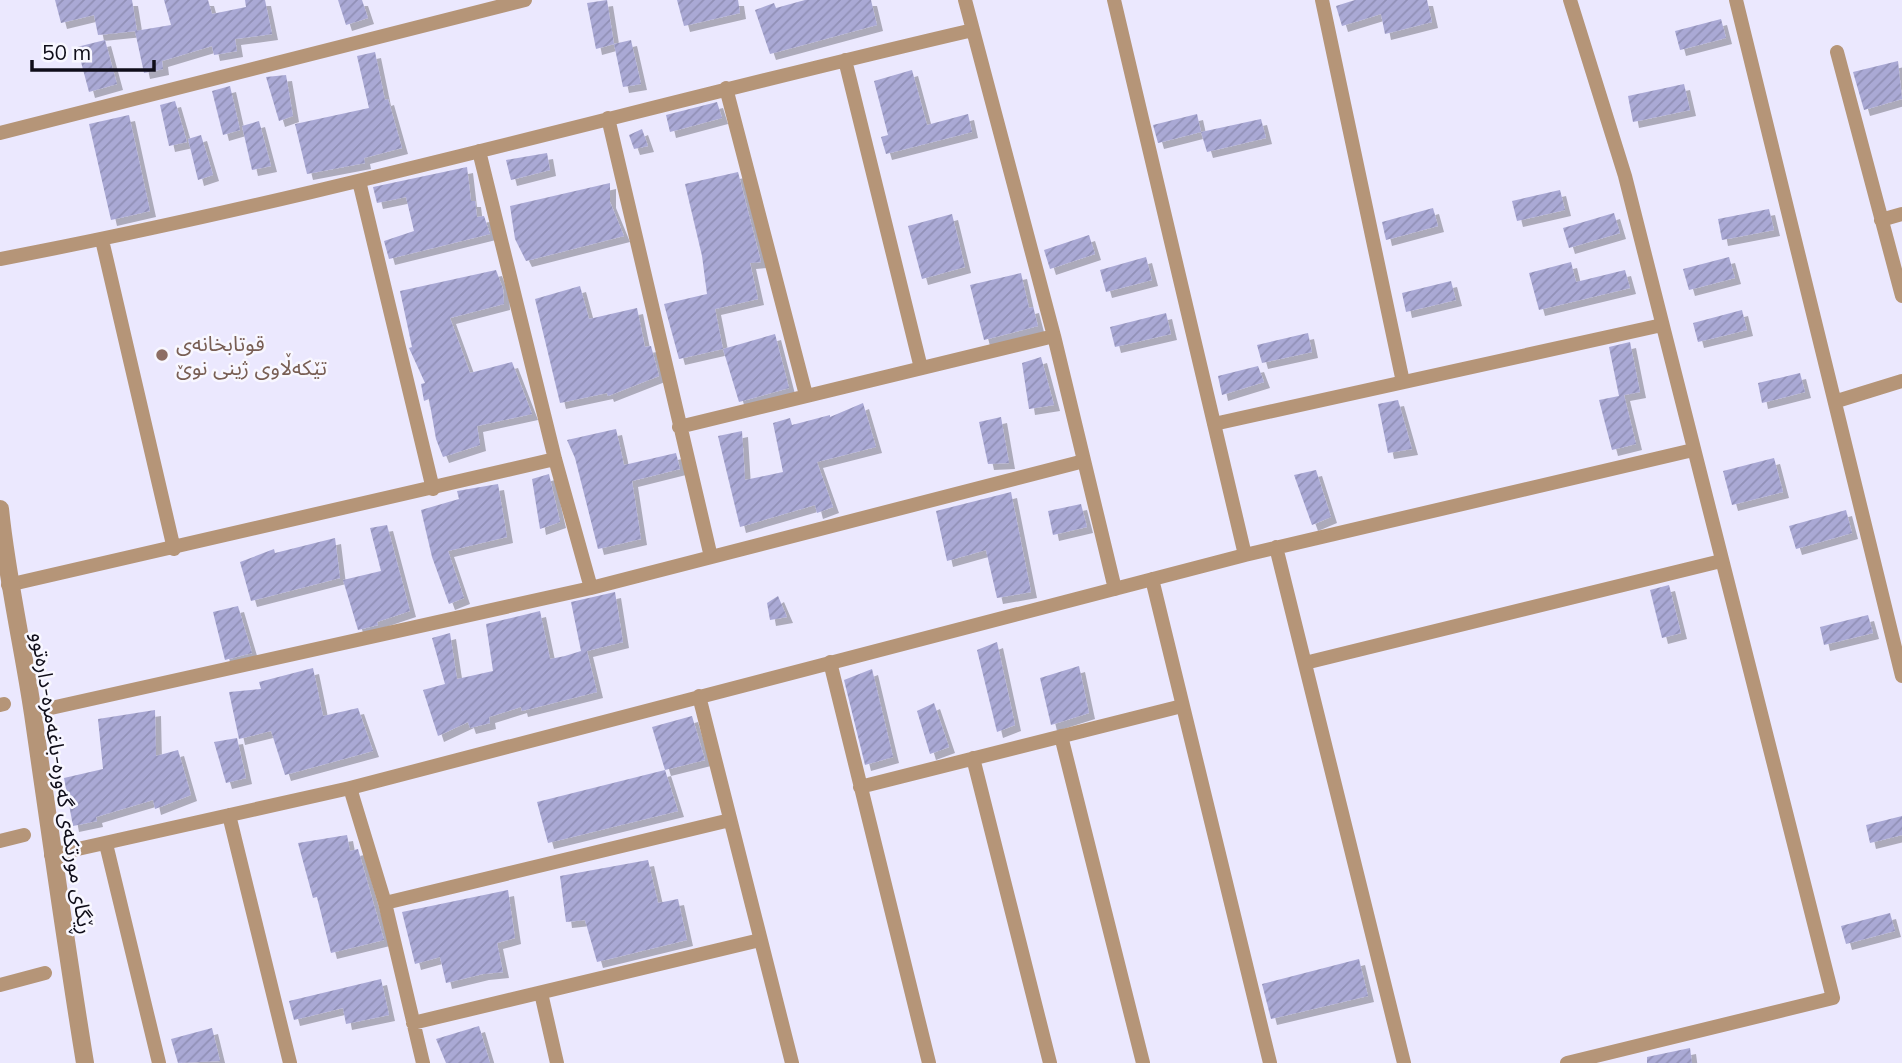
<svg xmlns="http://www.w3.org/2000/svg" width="1902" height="1063" viewBox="0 0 1902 1063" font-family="Mulish,'Noto Sans Arabic',sans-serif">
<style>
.building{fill:url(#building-hatch);filter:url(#shadow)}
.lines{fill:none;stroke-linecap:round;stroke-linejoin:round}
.minor{stroke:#b59578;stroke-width:14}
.tertiary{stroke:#b59578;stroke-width:18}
.education-dot{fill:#8d6e63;stroke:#f8f7ff;stroke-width:2.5}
.labels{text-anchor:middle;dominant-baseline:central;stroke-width:5;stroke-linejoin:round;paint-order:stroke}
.education-label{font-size:21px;fill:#785e54;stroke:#f8f7ff;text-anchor:start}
.street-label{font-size:21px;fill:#0f0d19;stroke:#f8f7ff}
</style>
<defs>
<pattern id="building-hatch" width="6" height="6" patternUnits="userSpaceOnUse" patternTransform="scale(1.75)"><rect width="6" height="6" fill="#aaa9d5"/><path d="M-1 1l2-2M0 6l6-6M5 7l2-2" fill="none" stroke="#9190b6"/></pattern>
<filter id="shadow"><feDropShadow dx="6" dy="6" stdDeviation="0" flood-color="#0004"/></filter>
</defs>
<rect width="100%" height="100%" fill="#ebe8fe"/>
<path class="building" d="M55,0h77l5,31 -39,4 -4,-20 -33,8z
M164,0h44l4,14 34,-7 -1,-7h20l7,34 -37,5 2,12 -23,4 -2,-9 -50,15 1,8 -19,4 -9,-42 36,-6z
M338,0h24l6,18 -22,7z
M607,0l7,44 -18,5 -9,-46z
M677,0h61l2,13 -56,13z
M805,0h66l6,25 -107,29 -15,-44 19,-7 2,5z
M1355,0h72l5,22 -47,12 -4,-20 -39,12 -6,-20z
M1721,19l5,19 -46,12 -5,-19z
M105,40l12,44 -28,8 -12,-45z
M631,40l10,44 -18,3 -9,-43z
M375,52l10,48 3,-1 14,49 -38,10 1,5 -58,11 -12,-50 74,-16 -12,-52z
M1898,61l4,38 -38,11 -11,-38z
M912,70l15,55 41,-11 4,18 -86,22 -5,-17 7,-2 -14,-54z
M286,75l7,41 -14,5 -13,-44z
M1684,84l6,26 -57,12 -5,-26z
M230,86l10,44 -17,5 -11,-44z
M175,101l12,41 -18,4 -9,-41z
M717,102l5,16 -52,14 -4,-17z
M1197,114l4,18 -43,11 -5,-18z
M129,115l21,96 -39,9 -22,-96z
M1261,119l5,19 -59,14 -6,-20z
M259,121l12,45 -19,4 -10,-44z
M642,129l6,17 -14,3 -5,-14z
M201,135l12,40 -15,5 -10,-41z
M547,153l3,17 -39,10 -5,-20z
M467,167l4,34h4l2,16 7,-1 6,18 -101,25 -5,-18 30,-10 -8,-34 -29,6 -4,-16z
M738,172l23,90 -11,1 8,36 -43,10 8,40 -44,10 -15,-55 43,-10 -5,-38 -17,-72z
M610,183v19l14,34 -98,25 -11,-22 -5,-33z
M1560,190l5,20 -48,11 -5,-20z
M1433,208l5,18 -52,14 -4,-18z
M1769,209l5,21 -52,10 -4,-21z
M1614,213l6,20 -51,15 -6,-20z
M952,214l13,53 -43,12 -14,-53z
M1089,235l6,19 -45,15 -6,-19z
M1146,257l6,23 -46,12 -6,-22z
M1729,257l6,21 -46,12 -6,-21z
M1571,262l5,20 49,-12 5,18 -91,22 -10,-37z
M496,270l7,19 1,15 -54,14 20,55 42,-11 20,52 -55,12 3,19 -37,12 -7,-18 -7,-40 -5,2 -3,-17 4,-1 -16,-35 3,-1 -12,-56z
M1021,273l8,35 4,-1 5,19 -54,14 -14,-55z
M1451,281l5,19 -50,12 -4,-19z
M580,286l9,33 48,-11 8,39 6,-1 8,30 -51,20 -1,-3 -47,10 -25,-104z
M1742,310l5,20 -49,12 -5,-19z
M1166,313l5,21 -56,13 -5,-20z
M1308,333l4,19 -50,11 -5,-18z
M775,334l14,54 -50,14 -16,-53z
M1630,342l10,50 -16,3 12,49 -24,6 -13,-50 20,-4 -10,-49z
M1041,357l13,48 -25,4 -7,-46z
M1258,366l6,16 -42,13 -4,-19z
M1800,373l5,19 -43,11 -4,-20z
M1398,400l14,49 -24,4 -10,-49z
M863,403l13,44 -59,15 16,45 -16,6 -2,-8 -75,22 -22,-91 24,-5 3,49 38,-8 -10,-49 17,-5 2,7 38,-10v2z
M1001,417l8,46 -21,1 -9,-42z
M616,429l8,36 52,-12 4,16 -48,12 9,58 -43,10 -23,-91 -8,-18z
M1774,458l9,34 -51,13 -9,-34z
M1316,470l15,47 -19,8 -18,-50z
M549,474l11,48 -20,7 -8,-50z
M498,484l9,53 -59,14 16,47 -15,6 -17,-47 -11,-47 38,-11 -2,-8z
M1011,492l20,100 -34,6 -11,-48 -39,11 -11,-50z
M1081,504l6,23 -34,8 -5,-24z
M1846,510l6,23 -56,16 -7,-23z
M387,525l23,86 -33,11 1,3 -20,5 -15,-50 38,-9 -11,-43z
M335,538l5,40 -89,23 -11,-39 34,-13 1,4z
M1669,585l12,48 -19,5 -12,-48z
M615,592l8,50 -36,9 10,41 -75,19 -1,-4 -32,10 1,6 -20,5 -2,-6 -30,14 -15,-46 22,-6 -13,-46 18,-5 7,46 36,-8 -7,-47 54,-13 10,48 15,-3 16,-5 -10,-49z
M778,596l9,21 -17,3 -3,-17z
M238,606l14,47 -27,7 -12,-48z
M1868,615l5,18 -49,12 -4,-18z
M997,642l18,83 -18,7 -20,-82z
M1079,666l10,47 -38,12 -11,-47z
M313,668l10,48 35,-8 15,43 -88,24 -14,-44 -32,8 -10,-47 32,-3 -2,-7z
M872,669l21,88 -28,8 -21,-85z
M934,703l15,44 -19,7 -13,-43z
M155,710l1,46 22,-6 13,45 -36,14 -2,-9 -57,17 1,4 -24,5 -9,-48 39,-9 -5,-50z
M692,716l13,44 -40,10 -13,-43z
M237,738l9,40 -20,5 -12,-41z
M665,770l13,41 -130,32 -11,-41z
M1902,816v19l-32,8 -4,-18z
M347,835l3,16 8,-2 26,91 -53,13 -14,-56 -4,1 -15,-55z
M648,860l10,43 20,-4 9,41 -90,22 -12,-42 -19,2 -6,-46z
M508,890l7,48 -18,5 6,29 -20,2 -37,9 -6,-26 -25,7 -13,-52z
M1890,913l5,18 -49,13 -5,-18z
M1359,959l9,37 -97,23 -9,-35z
M381,979l8,36 -43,9 -3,-16 -49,12 -5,-19z
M479,1026l11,37h-44l-10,-24z
M212,1028l8,33 -42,2 -7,-24z
M1690,1048l2,15h-45v-6z"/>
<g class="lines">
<path class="minor" d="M965,0l89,336 61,253
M1114,0l131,555
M1322,0l81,382
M1736,0l166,676
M1837,52l65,244
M845,60l76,308
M726,88l80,307
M608,118l103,439
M0,133l525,-133
M479,151l76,308 36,129
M359,181l74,308
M1881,220l21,-6
M102,240l72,309
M0,259c327,-62 648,-154 973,-229
M1837,401l65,-20
M1214,424l448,-99
M679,427l375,-91
M1276,547l128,516
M1152,579l118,484
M8,585l547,-126
M830,662l99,401
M1305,663l416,-102
M699,696l93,367
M0,705l4,-1
M33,712l558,-124 493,-127
M1061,736l82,327
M973,758l77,305
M860,787l322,-81
M350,788l35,115 38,160
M229,815l61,248
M0,841l24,-6
M106,844l53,219
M51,855l299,-67 895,-233 448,-105
M385,903l345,-83
M0,985l45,-12
M541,993l16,70
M413,1023l347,-83
M1567,1063l266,-65 -208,-822 -55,-176"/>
<path class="tertiary" d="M0,509c7,70 23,137 33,205 17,117 33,233 52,349"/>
</g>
<circle class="education-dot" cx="162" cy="355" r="7"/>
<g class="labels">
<g class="education-label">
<text x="176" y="343">قوتابخانەی<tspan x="176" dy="24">تێکەڵاوی ژینی نوێ</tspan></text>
</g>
<g class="street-label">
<text transform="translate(63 783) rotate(81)">ڕێگای مورتکەی گەورە-باغەمرە-دارەتوو</text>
</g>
</g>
<path d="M32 60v10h122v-10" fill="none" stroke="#0f0d19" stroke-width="3.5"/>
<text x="42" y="60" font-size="21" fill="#0f0d19" stroke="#f8f7ff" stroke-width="5" paint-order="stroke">50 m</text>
</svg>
